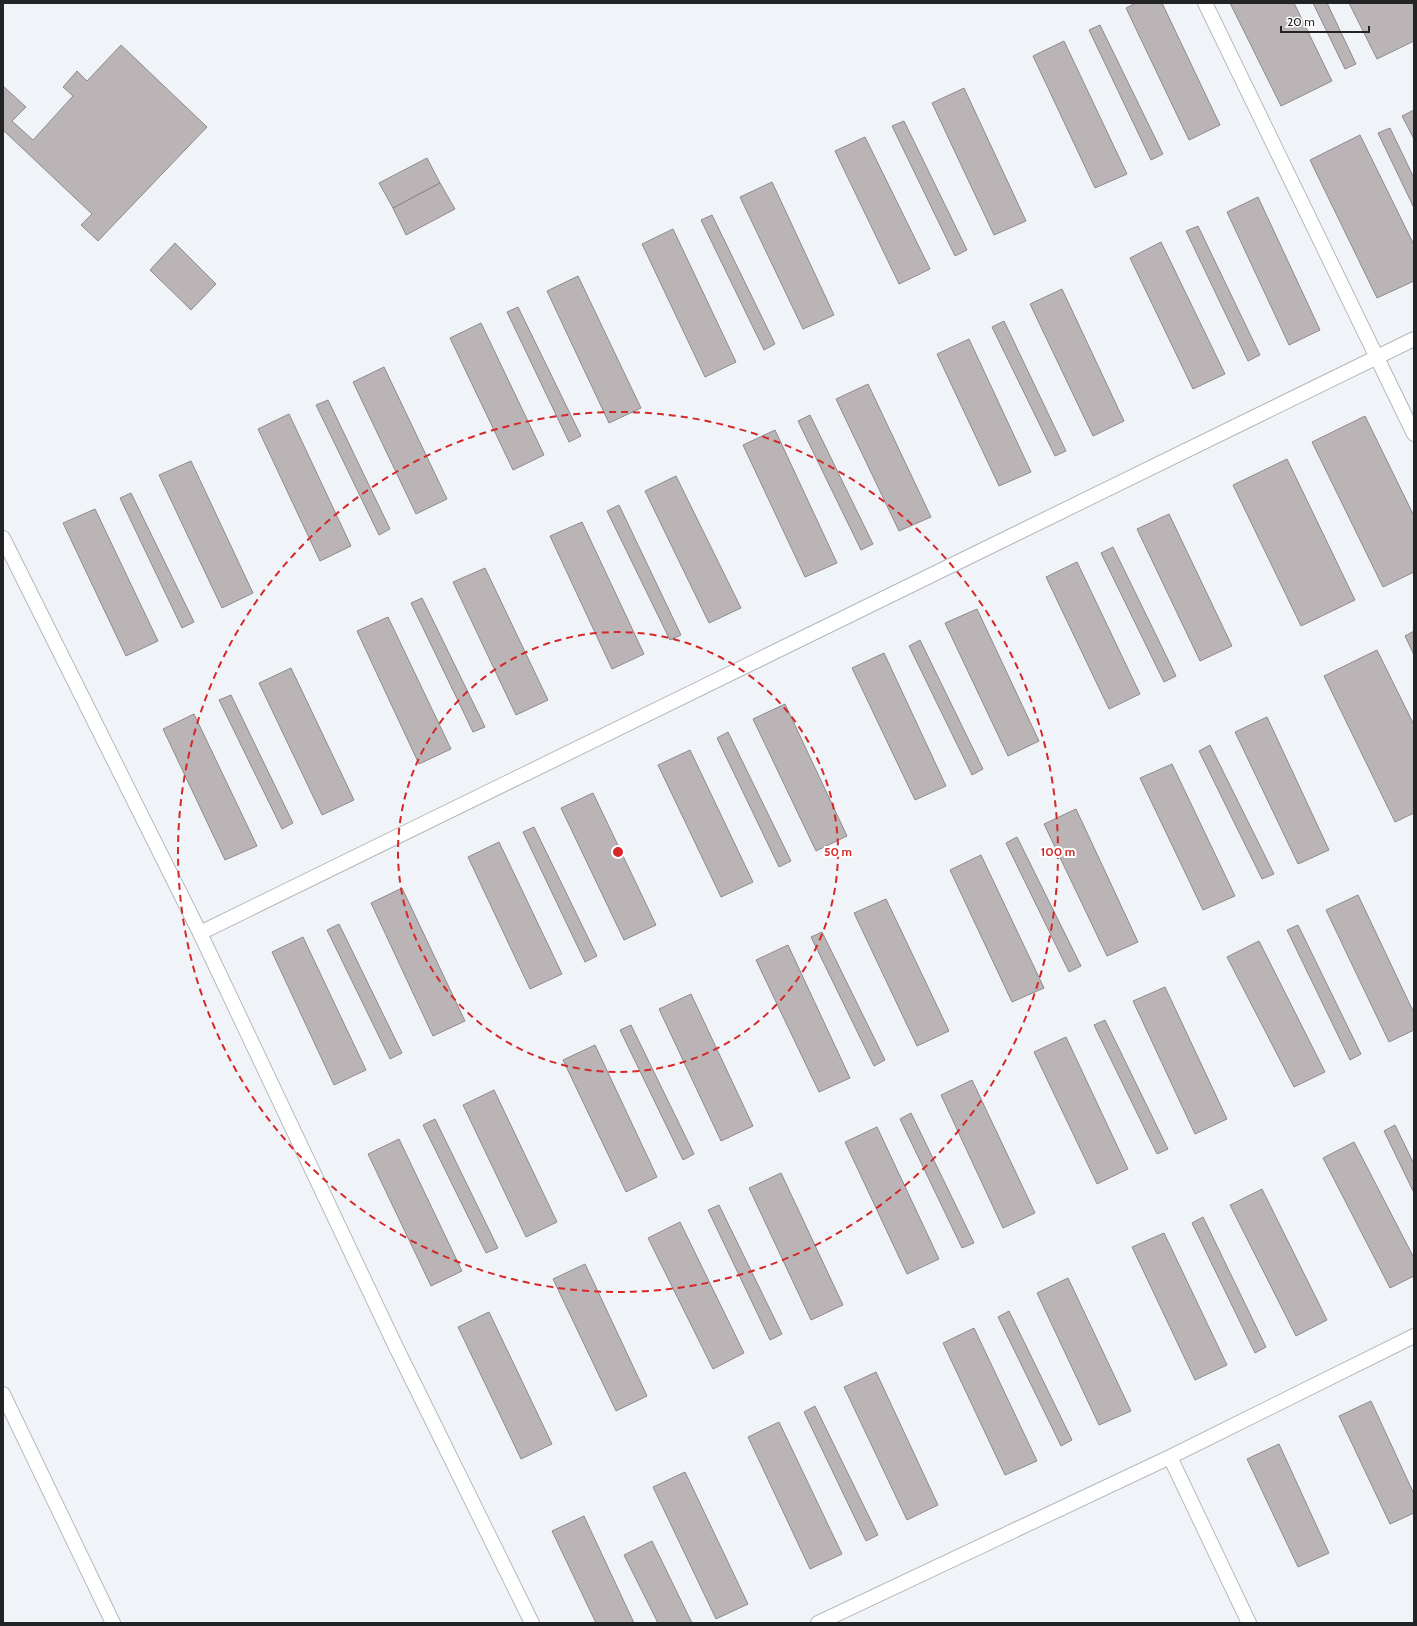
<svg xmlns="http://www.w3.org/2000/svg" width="1417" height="1626" viewBox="0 0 1417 1626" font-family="Cabin,sans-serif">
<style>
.building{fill:#bab4b6;stroke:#8f8a8c}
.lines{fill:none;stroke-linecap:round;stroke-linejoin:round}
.lane-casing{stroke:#b5b9bd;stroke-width:16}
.lane{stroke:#fff;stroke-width:14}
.ring{fill:none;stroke:#d62828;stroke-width:2;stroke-dasharray:7 5}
.centre{fill:#d62828;stroke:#fff;stroke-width:2}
.ring-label{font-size:12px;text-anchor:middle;font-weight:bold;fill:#d62828;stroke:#fff;stroke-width:4;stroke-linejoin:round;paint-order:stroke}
</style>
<rect width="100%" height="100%" fill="#f0f4f8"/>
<path class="building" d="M1136,3h26l58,122 -31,15 -63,-132z
M1230,3h64l38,78 -51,25z
M1313,3h14l29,61 -11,5z
M1349,3h63l2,4v34l-37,18z
M1100,25l63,129 -12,6 -62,-130z
M1064,41l63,133 -32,14 -62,-132z
M121,45l86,82 -109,114 -17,-16 11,-11 -89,-84v-44l23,21 -14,14 21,19 40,-44 -10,-9 14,-16 10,10z
M964,88l62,133 -32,14 -62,-132z
M1414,110v29l-12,-23z
M904,121l63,129 -12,6 -63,-130z
M1390,128l24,50v30l-36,-75z
M1360,135l54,110v36l-37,17 -67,-138z
M865,137l65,132 -31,15 -64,-133z
M427,158l13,25 -47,25 -14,-25z
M772,182l62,133 -31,14 -63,-132z
M440,183l15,26 -49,26 -13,-27z
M1258,197l62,133 -31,15 -62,-133z
M712,215l63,129 -11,6 -63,-130z
M1198,226l62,129 -12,6 -62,-130z
M673,229l63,133 -31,15 -63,-133z
M1161,242l64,132 -32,15 -63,-131z
M175,243l41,41 -25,26 -41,-40z
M578,276l63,132 -32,15 -62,-132z
M1062,289l62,132 -31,15 -63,-132z
M518,307l63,129 -12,6 -62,-130z
M1004,321l62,130 -11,5 -63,-129z
M481,323l63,132 -31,15 -63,-132z
M969,339l62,133 -32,14 -62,-132z
M384,367l63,132 -31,15 -63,-132z
M868,384l63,133 -32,14 -63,-132z
M328,400l62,129 -11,6 -63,-130z
M289,414l62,132 -31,15 -62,-132z
M810,415l63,129 -12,6 -63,-129z
M1365,416l49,100v56l-31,15 -71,-145z
M775,430l62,133 -32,14 -62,-132z
M1287,459l68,141 -54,26 -68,-141z
M191,461l62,132 -31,15 -63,-133z
M676,476l65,132 -32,15 -64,-132z
M131,493l63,129 -12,6 -62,-130z
M619,505l62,130 -11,5 -63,-129z
M95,509l63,132 -32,15 -63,-133z
M1169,514l63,132 -32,15 -63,-132z
M582,522l62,132 -32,15 -62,-133z
M1113,547l63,129 -12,6 -63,-129z
M1077,562l63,132 -31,15 -63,-132z
M485,568l63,132 -32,15 -63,-133z
M422,598l63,129 -12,5 -62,-129z
M977,609l62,132 -31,15 -63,-133z
M388,617l63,132 -32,15 -62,-133z
M1414,631v24l-9,-19z
M920,640l63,129 -11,6 -63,-129z
M1377,650l37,75v88l-19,9 -71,-146z
M884,653l62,133 -31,14 -63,-132z
M291,668l63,132 -32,15 -63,-132z
M231,695l62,128 -11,6 -63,-129z
M785,704l62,132 -31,15 -63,-132z
M194,714l63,132 -32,14 -62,-131z
M1267,717l62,133 -31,14 -63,-132z
M728,732l63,129 -12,6 -62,-129z
M1210,745l64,129 -12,5 -63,-128z
M690,750l63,132 -32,15 -63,-132z
M1172,764l63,132 -32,14 -63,-132z
M593,793l63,132 -32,15 -63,-132z
M1076,809l62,133 -31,14 -63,-132z
M534,827l63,129 -12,6 -62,-130z
M1017,837l64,129 -12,6 -63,-129z
M499,842l63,132 -32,15 -62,-132z
M981,855l63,133 -32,14 -62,-132z
M402,888l63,133 -32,15 -62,-133z
M1358,895l56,118v17l-25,12 -63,-132z
M886,899l63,132 -32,15 -63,-133z
M339,924l63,129 -12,6 -63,-129z
M1298,925l63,129 -11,6 -63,-130z
M822,932l63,128 -11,6 -63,-129z
M303,937l63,133 -32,15 -62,-133z
M1259,941l66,131 -31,15 -67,-130z
M788,945l62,133 -31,14 -63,-132z
M1165,987l62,132 -32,15 -62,-133z
M691,994l62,132 -32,15 -62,-132z
M1105,1020l63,129 -11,5 -63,-129z
M631,1025l63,129 -11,6 -63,-130z
M1066,1037l62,132 -31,15 -63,-132z
M595,1045l62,132 -31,15 -63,-132z
M972,1080l63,133 -32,15 -62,-133z
M494,1090l63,132 -31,15 -63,-132z
M911,1113l63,130 -12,5 -62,-129z
M435,1119l63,129 -12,5 -63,-128z
M1395,1125l19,39v29l-30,-62z
M877,1127l62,132 -32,15 -62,-132z
M399,1139l63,132 -31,15 -63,-132z
M1354,1142l60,116v18l-24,12 -67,-130z
M781,1173l62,132 -32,15 -62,-132z
M1262,1189l65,131 -31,16 -66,-131z
M719,1205l63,129 -12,6 -62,-130z
M1203,1217l63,130 -11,6 -63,-130z
M680,1222l64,131 -31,16 -65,-131z
M1164,1233l63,132 -32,15 -63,-133z
M585,1264l62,132 -31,15 -63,-132z
M1068,1278l63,133 -32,14 -62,-132z
M1009,1311l63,129 -11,6 -63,-129z
M489,1312l63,132 -31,15 -63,-132z
M974,1328l63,133 -32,14 -62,-132z
M876,1372l62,133 -31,15 -63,-133z
M1371,1401l43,93v19l-24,11 -51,-108z
M815,1406l63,129 -12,6 -62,-129z
M779,1422l63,132 -32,15 -62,-132z
M1279,1444l50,109 -31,14 -51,-108z
M685,1472l63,132 -32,15 -63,-132z
M584,1516l50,107h-38l-44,-92z
M652,1541l40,82h-34l-34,-68z"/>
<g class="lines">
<defs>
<path id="lane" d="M1205,3l209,431
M3,538l197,395 195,412 137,278
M200,933l1214,-594
M3,1394l110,229
M1170,1457l79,166
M818,1623l352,-166 244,-121"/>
</defs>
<use href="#lane" class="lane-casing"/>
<use href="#lane" class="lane"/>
</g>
<g class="ring">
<circle cx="618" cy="852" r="220"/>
<circle cx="618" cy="852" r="440"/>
</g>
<circle cx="618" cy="852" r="6" class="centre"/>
<g class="ring-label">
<text x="838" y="856">50 m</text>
<text x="1058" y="856">100 m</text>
</g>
<rect width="1417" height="1626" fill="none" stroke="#212324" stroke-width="8"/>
<path d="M1281 26v6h88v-6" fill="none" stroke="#212324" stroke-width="2"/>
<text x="1287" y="26" font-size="12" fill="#212324" stroke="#ffffff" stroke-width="3" paint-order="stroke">20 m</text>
</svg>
